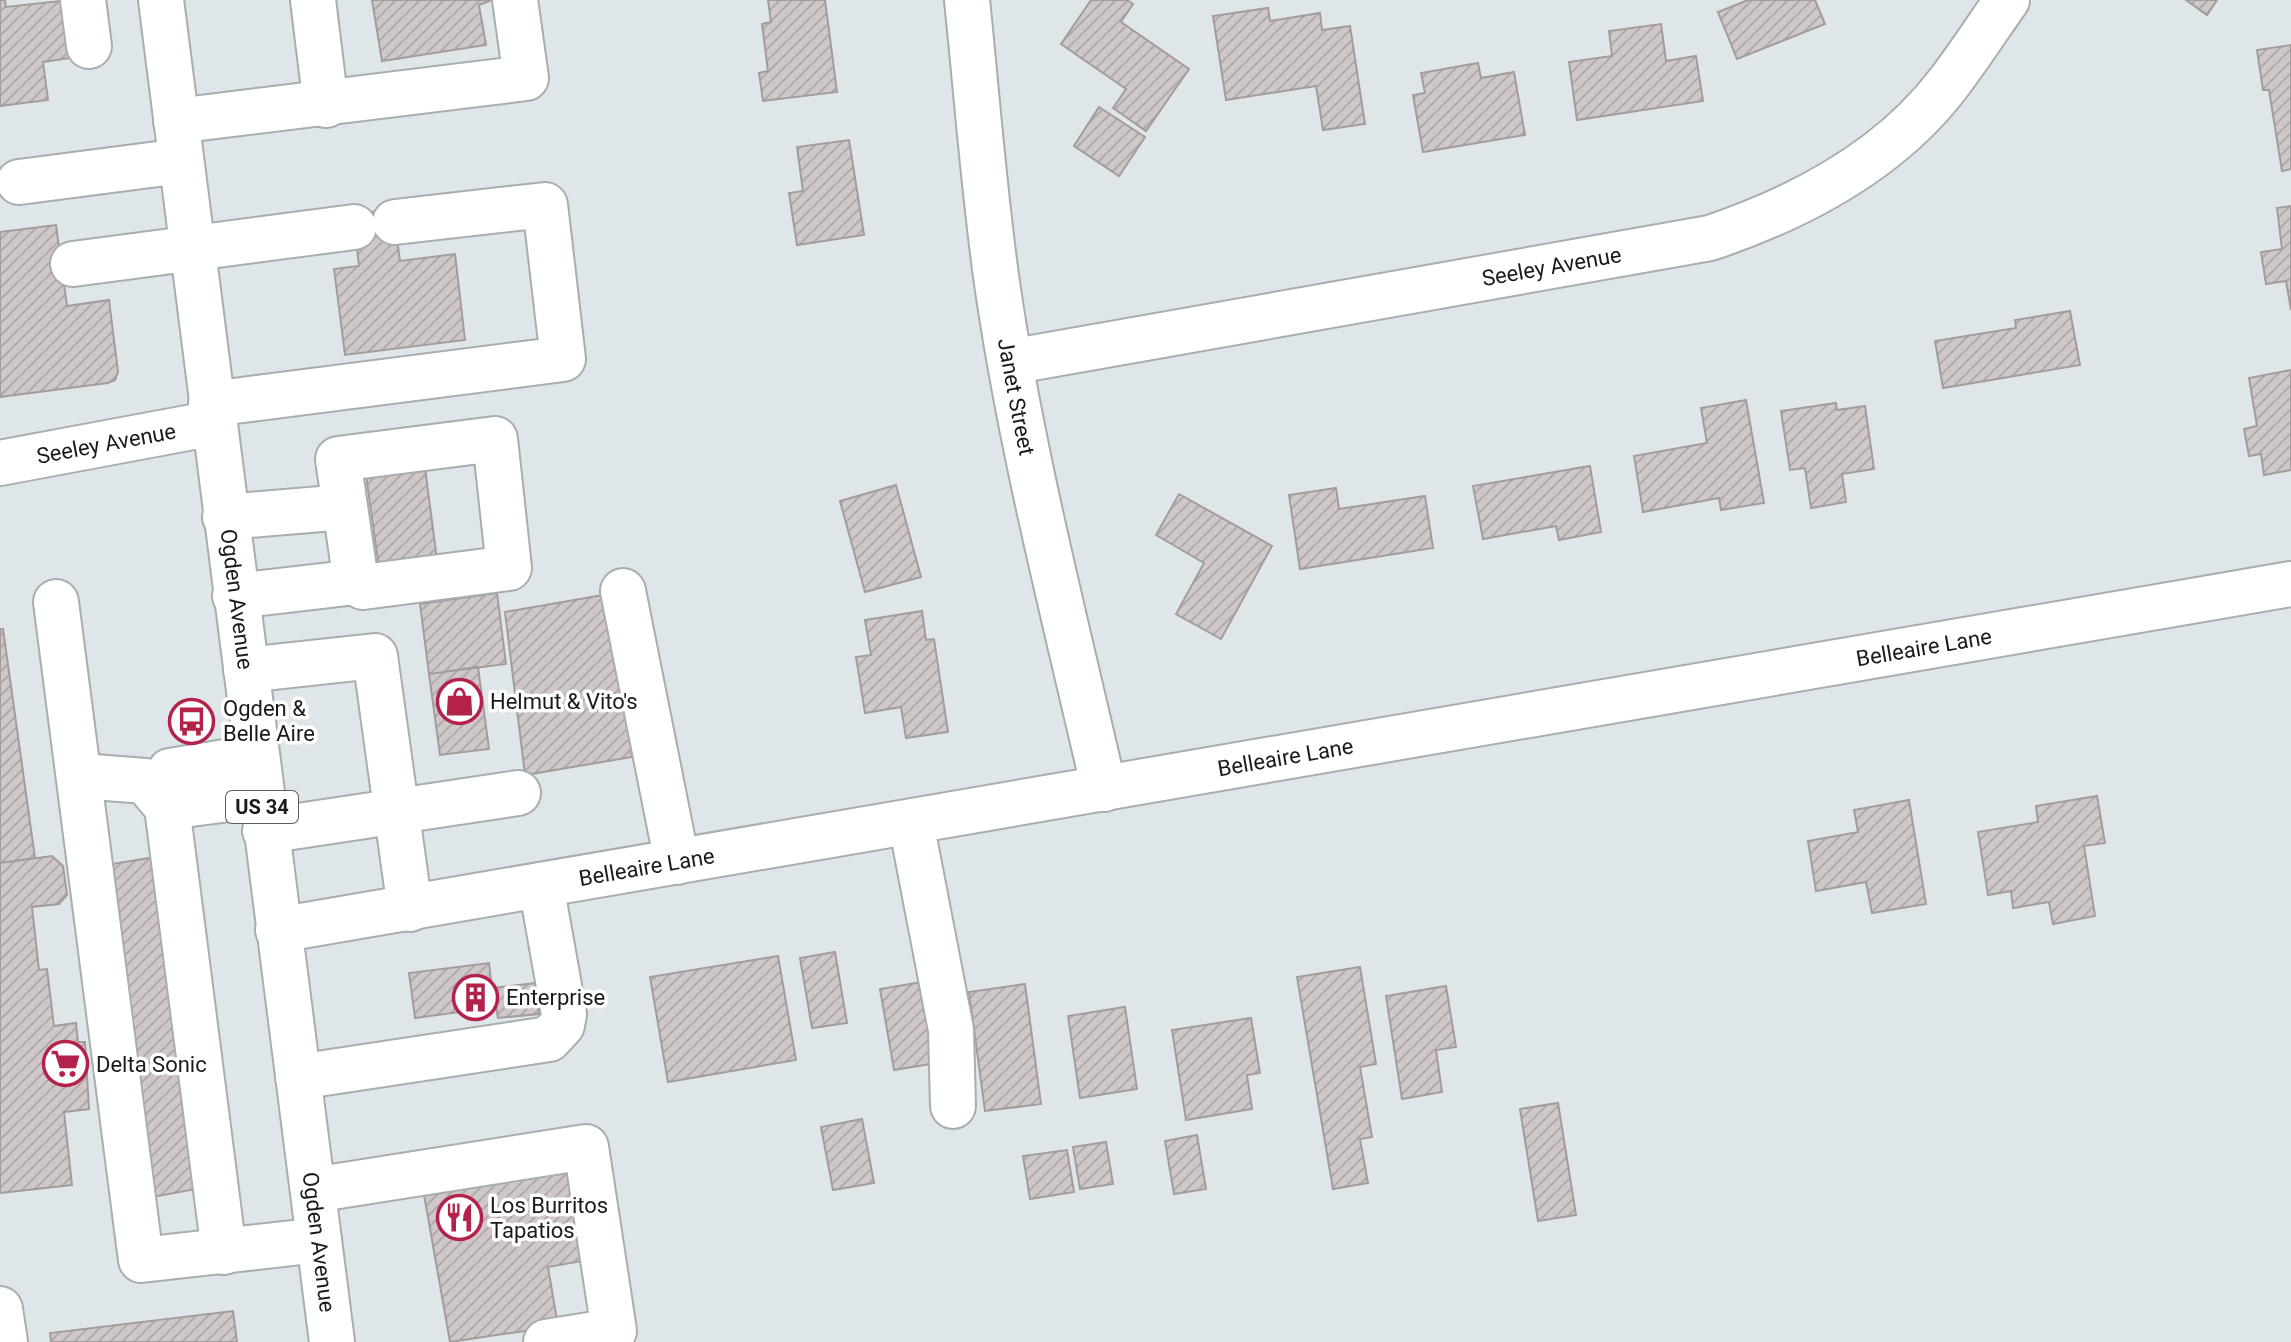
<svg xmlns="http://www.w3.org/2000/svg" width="2291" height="1342" viewBox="0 0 2291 1342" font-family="Roboto,sans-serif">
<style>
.building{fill:url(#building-hatch);stroke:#a39c9d;stroke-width:2}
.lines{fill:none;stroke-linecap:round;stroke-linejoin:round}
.minor-casing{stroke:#a7aeb1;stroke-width:48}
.major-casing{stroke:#a7aeb1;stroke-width:48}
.minor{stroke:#fff;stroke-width:44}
.major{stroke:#fff;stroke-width:44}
.labels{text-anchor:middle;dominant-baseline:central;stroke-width:7;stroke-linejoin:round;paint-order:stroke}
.shield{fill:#fff;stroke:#5d5f5f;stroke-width:2}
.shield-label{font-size:20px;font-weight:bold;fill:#181a1b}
.street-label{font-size:22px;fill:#181a1b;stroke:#fff}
.poi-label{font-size:22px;fill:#181a1b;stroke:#fff;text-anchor:start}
</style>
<defs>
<pattern id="building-hatch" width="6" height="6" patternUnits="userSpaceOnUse" patternTransform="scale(2)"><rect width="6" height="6" fill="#cfc7c8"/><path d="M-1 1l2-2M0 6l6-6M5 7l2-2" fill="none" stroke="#b1aaab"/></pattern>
</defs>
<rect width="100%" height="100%" fill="#dfe6e9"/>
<path class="building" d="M0,0h5l1,7 64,-7 7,57 -34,5 5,38 -48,6z
M372,0h120l-13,5 7,40 -104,16z
M768,0h57l12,92 -74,9 -4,-28 9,-2 -6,-47 9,-2z
M1091,0h36l6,4 -12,18 68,47 -43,62 -33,-23 13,-19 -65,-45z
M1748,0h67l10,24 -88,35 -19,-47z
M2186,0h31l-10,15z
M1268,8l2,13 50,-8 2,17 28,-4 15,98 -42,6 -7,-44 -90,14 -13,-84z
M1661,24l5,37 30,-5 7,45 -126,19 -8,-58 43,-6 -3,-25z
M2291,45v124l-9,2 -13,-81h-6l-6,-40z
M1478,63l3,15 33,-6 11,63 -102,17 -10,-57 12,-2 -4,-20z
M1099,107l46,30 -26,39 -45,-30z
M849,140l15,95 -67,10 -8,-52 14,-2 -6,-44z
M2291,206v104l-5,-29 -20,3 -5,-32 21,-3 -5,-41z
M393,209l7,52 55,-7 10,86 -120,15 -11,-86 25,-3 -6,-52z
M56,225l11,81 42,-6 9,72 -3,8 -7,3 -108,14v-165z
M2070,311l10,54 -137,23 -8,-47 81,-13 -1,-8z
M2291,370v100l-27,5 -3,-21 -12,2 -5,-27 13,-3 -8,-48z
M1746,400l18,103 -43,7 -2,-12 -76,14 -9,-56 73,-13 -6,-35z
M1836,403l1,7 28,-4 9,63 -32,5 4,28 -35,6 -6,-40 -15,2 -9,-59z
M424,460l13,100 -58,8 -14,-100z
M1590,466l11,66 -42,8 -3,-14 -73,13 -10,-53z
M896,485l25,92 -56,15 -25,-91z
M1336,488l3,21 86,-13 8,52 -133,21 -11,-74z
M1179,494l93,52 -51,93 -45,-25 28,-51 -48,-28z
M497,593l9,71 -77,10 -9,-70z
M609,594l23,163 -107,18 -20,-163z
M922,611l4,29 8,-1 14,93 -42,6 -5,-31 -36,6 -9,-56 15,-2 -6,-35z
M0,629h3l32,229 -35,5z
M478,667l11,82 -49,6 -11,-81z
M2097,796l8,47 -21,3 11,70 -42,8 -4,-22 -36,6 -2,-17 -23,4 -10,-63 60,-10 -2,-16z
M1909,800l17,104 -54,9 -6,-31 -50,9 -8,-50 50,-9 -4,-22z
M52,856l11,10 4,29 -8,9 -27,3 7,63 8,-1 7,57 22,-3 2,19h7l4,67 -25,3 8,73 -72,8v-330z
M156,857l40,332 -44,8 -40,-333z
M835,952l12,71 -35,5 -12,-70z
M778,956l18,104 -128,22 -18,-105z
M489,963l3,25 43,-5 4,31 -41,4 -2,-11 -81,11 -6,-45z
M1360,967l16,97 -16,3 12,70 -12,2 8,44 -35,6 -36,-212z
M934,980l15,81 -55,9 -14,-81z
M1025,984l16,120 -56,7 -16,-119z
M1446,986l10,61 -20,3 6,42 -40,7 -16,-103z
M1125,1007l12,82 -57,9 -12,-82z
M1251,1018l9,55 -13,2 5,34 -66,11 -14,-90z
M1558,1103l18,112 -38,6 -18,-112z
M862,1119l12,64 -41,7 -12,-63z
M1197,1135l9,54 -32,5 -9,-53z
M1106,1142l7,42 -33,5 -7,-42z
M1067,1150l7,42 -44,7 -7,-43z
M571,1164l16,96 -39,7 10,59 -108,16 -27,-153z
M233,1311l4,31h-186l-1,-9z"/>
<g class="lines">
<defs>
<g id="minor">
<path d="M83,0l6,46"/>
<path d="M313,0l13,105"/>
<path id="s1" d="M967,0c10,96 17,194 31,290 25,168 68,333 106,499"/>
<path d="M176,121l350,-43 -11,-78"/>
<path d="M19,182l162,-21"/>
<path d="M73,264l281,-37"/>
<path id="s2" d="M1010,362l700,-124c89,-30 178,-76 237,-153 21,-27 40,-57 60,-85"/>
<path d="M211,404l352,-45 -18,-154 -150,17"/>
<path id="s3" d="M0,463l214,-40"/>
<path d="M225,517l120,-10"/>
<path d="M623,591l54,271"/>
<path d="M235,596l121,-14 7,5 146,-19 -14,-129 -157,20 18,123"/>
<path d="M56,602l85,658 178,-20"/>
<path d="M246,670l129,-14 35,253"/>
<path d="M81,776l64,5 22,26 94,-12"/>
<path d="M157,794l13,-23 86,-14"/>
<path d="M167,807l57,445"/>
<path d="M911,823l40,207 2,76"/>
<path d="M265,831l253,-38"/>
<path id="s4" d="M278,930l2013,-346"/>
<path d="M298,1077l251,-38 13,-14 2,-11 -23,-129"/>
<path d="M313,1190l273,-43 28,184 -68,11"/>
<path d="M0,1309l5,33"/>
</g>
<g id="major">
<path id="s5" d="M161,0l171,1342"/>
</g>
</defs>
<use href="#minor" class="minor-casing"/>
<use href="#major" class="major-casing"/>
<use href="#minor" class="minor"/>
<use href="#major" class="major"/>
</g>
<defs>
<symbol id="shop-ring" viewBox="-11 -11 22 22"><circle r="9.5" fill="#fff" stroke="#b4224c" stroke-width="1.5"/><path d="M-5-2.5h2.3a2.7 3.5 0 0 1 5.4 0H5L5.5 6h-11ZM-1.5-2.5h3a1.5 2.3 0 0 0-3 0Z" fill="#b4224c"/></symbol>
<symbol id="bus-ring" viewBox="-11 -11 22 22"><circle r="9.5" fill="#fff" stroke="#b4224c" stroke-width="1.5"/><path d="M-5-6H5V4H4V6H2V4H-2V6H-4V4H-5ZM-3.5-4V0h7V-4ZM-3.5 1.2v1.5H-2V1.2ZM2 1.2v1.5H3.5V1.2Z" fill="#b4224c"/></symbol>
<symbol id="building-ring" viewBox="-11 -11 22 22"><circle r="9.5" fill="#fff" stroke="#b4224c" stroke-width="1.5"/><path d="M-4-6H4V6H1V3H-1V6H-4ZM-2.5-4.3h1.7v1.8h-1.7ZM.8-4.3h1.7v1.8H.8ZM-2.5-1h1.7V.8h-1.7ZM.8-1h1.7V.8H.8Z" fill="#b4224c"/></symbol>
<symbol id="supermarket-ring" viewBox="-11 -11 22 22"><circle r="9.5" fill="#fff" stroke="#b4224c" stroke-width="1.5"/><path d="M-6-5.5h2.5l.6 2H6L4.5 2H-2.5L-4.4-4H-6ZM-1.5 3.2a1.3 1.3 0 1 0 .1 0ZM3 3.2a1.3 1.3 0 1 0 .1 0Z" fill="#b4224c"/></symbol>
<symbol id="restaurant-ring" viewBox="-11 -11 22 22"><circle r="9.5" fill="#fff" stroke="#b4224c" stroke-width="1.5"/><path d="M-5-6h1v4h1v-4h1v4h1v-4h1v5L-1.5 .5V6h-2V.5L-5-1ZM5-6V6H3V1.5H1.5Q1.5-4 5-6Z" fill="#b4224c"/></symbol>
</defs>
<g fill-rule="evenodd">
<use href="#shop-ring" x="434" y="676" width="51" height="51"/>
<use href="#bus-ring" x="166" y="696" width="51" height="51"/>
<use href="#building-ring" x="450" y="972" width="51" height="51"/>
<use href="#supermarket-ring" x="40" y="1038" width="51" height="51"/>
<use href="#restaurant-ring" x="434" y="1192" width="51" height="51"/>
</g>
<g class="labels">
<rect class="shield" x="226" y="791" width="72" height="32" rx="6"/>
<g class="shield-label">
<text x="262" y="807">US 34</text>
</g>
<g class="street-label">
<text stroke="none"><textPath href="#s2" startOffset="550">Seeley Avenue</textPath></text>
<text stroke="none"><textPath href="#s1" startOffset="400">Janet Street</textPath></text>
<text stroke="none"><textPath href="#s3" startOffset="108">Seeley Avenue</textPath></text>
<text stroke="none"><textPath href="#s5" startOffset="604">Ogden Avenue</textPath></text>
<text stroke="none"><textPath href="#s4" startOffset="1670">Belleaire Lane</textPath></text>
<text stroke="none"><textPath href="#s4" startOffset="1022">Belleaire Lane</textPath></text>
<text stroke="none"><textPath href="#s4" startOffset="374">Belleaire Lane</textPath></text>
<text stroke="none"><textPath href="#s5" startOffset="1252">Ogden Avenue</textPath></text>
</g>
<g class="poi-label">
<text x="490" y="701">Helmut &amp; Vito's</text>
<text x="223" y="708">Ogden &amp;<tspan x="223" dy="25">Belle Aire</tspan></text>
<text x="506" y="997">Enterprise</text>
<text x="96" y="1064">Delta Sonic</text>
<text x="490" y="1205">Los Burritos<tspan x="490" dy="25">Tapatios</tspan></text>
</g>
</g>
</svg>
